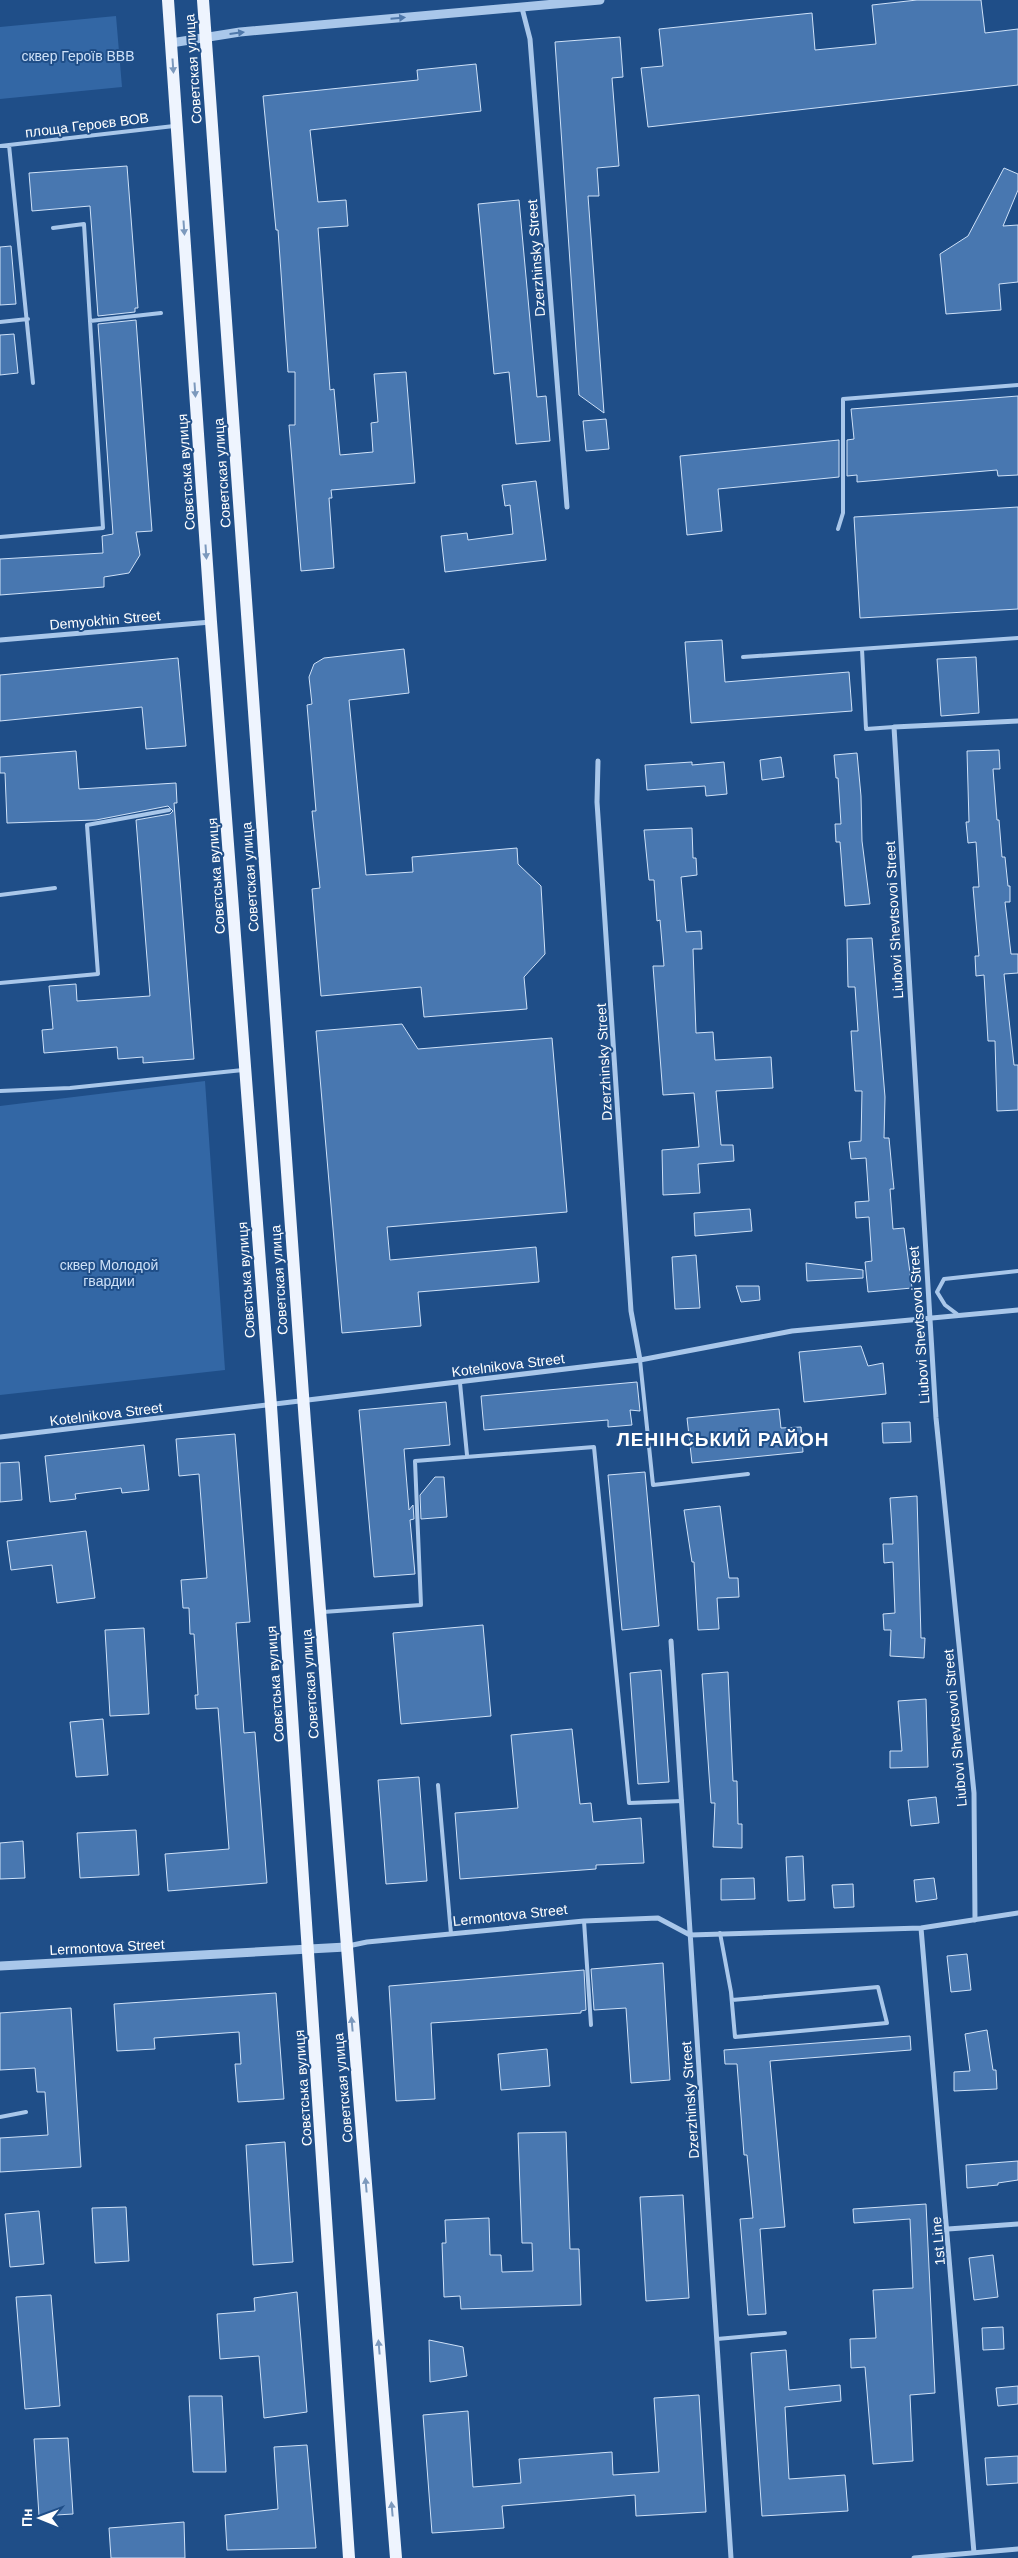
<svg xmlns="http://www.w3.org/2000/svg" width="1018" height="2558" viewBox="0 0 1018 2558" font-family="Arial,sans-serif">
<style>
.green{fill:#3367a5}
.building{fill:#4877b0;stroke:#cee1f8}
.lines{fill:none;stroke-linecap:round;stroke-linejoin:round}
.service{stroke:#a9c7ea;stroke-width:4}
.minor{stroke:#a9c7ea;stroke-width:5}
.tertiary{stroke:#a9c7ea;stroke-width:9}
.primary{stroke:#eef4fe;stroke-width:12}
.oneway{fill:#4f78aa}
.oneway2{fill:#7c99bd}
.labels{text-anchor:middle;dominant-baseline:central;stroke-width:4;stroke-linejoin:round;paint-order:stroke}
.park-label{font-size:14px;fill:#cee1f8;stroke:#1f4e88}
.street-label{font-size:14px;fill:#fff;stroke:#1f4e88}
.district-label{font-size:19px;font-weight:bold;letter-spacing:1px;fill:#fff;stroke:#1f4e88}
</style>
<rect width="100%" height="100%" fill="#1f4e88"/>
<path class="green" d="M116,16l6,71 -122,12v-72z
M205,1081l20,289 -225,25v-289z"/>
<path class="building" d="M917,0h64l4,33 33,-4v56l-370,42 -7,-59 22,-2 -4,-37 153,-16 3,37 61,-6 -4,-39z
M620,37l3,40 -11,1 7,88 -22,2 2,28h-11l16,217 -25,-18 -24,-353z
M476,64l5,47 -171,19 8,72 28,-2 2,26 -30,2 12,162 4,-1 6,66 33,-3 -2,-29 7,-1 -4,-48 32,-2 9,111 -84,7 1,8h-3l5,70 -33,3 -12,-146h6v-53h-7l-10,-142h-2l-13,-134 155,-16 -1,-10z
M127,166l11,142h-3v4l-37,4 -8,-110 -58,5 -3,-38z
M1004,168l14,6v16l-15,36 15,-1v57l-19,2 2,26 -55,4 -6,-60 28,-18z
M519,200l18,197 9,-1 4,45 -34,3 -7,-72 -15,2 -16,-170z
M11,246l5,58 -16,1v-58z
M136,320l16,211 -16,1 4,23 -11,18 -25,4v10l-104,8v-36l103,-6 -1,-17 11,-2 -15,-210z
M14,334l4,39 -18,2v-40z
M1018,396v79l-20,1 -1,-6 -140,12v-7l-10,1v-36l7,-1 -3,-30z
M606,419l3,30 -23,2 -3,-30z
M839,440v37l-121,12 4,42 -35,4 -7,-79z
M536,481l10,79 -101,12 -4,-36 26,-3 1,7 45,-6 -3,-29 -5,1 -3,-21z
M1018,507v102l-158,9 -6,-101z
M722,640l3,42 124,-10 3,39 -161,12 -6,-81z
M404,649l5,44 -60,7 17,175 47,-3 -1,-15 105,-9 1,16 23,22 4,68 -21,23 3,32 -103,8 -3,-30 -100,9 -9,-107 8,-1 -8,-77h4l-9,-106 5,-1 -3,-27 5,-13 10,-6z
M976,657l3,56 -38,3 -4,-57z
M178,658l8,88 -40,3 -4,-42 -142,14v-46z
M999,750l1,19h-7l4,51h2l3,37h3l3,29h2v16h-5l6,52h7v19l-14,1 10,91h4v45l-21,1 -2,-70h-7l-4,-66 -8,1 -1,-20h4l-6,-69h6l-3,-45 -8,1 -2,-21h3l-2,-71z
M76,751l3,38 97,-6 1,20h-3l20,256 -51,4v-6l-25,2 -1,-12 -73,6 -2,-23 11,-1 -4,-43 27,-2 1,17 73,-5 -14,-176 34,-6 3,-3 -5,-5 -72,14 -89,3 -2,-50h-5v-16z
M857,753l4,43 1,45 8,63 -25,2 -5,-64h-4l-1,-18h6l-3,-46h-2l-2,-23z
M781,757l3,20 -22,3 -2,-20z
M692,762v3l32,-3 3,32 -21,2 -1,-10 -58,4 -2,-25z
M692,828l1,30h3l1,17 -16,2 5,55 15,-1 1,18h-9l3,84 17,-1 2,28 56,-3 2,31 -57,3 5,54h12l1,16 -36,3 2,29 -37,2 -1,-45 37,-3 -5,-54 -31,2 -10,-129h11l-4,-46 -3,1 -3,-41h-5l-5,-50z
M872,938l13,159 -1,41h5l3,32 2,19h-4l3,40 11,-1 8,60 -44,4 -3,-30 7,-1 -3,-44 -13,1 -1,-16 14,-1 -3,-43 -15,1 -2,-17 12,-1 1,-50h-7l-4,-60h7l-3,-44h-7l-1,-48z
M402,1024l16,25 134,-11 15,174 -180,15 3,33 146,-13 3,35 -121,10 3,34 -79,7 -26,-302z
M750,1209l2,22 -57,5 -1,-23z
M696,1255l4,53 -25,1 -3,-52z
M806,1263l57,7v8l-56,3z
M736,1286h23l1,14 -19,2z
M861,1346l7,20 15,-3 3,31 -82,8 -5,-50z
M637,1382l3,29 -10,-1 2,15 -24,2v-7l-124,10 -3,-34z
M446,1402l4,43 -46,4 5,61 4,-5 1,14 -4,1 5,54 -41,3 -15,-167z
M779,1409l2,19 20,-1 2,25 -111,11 -5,-45z
M910,1422l1,20 -28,1 -1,-20z
M235,1434l15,188 -14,1 8,110 11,-1 12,151 -99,8 -3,-37 64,-5 -11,-141 -22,1 -1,-14h3l-4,-61h-4l-1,-26h-6l-2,-28 26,-2 -8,-104 -20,2 -3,-37z
M144,1445l5,45 -27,3 -1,-5 -46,6 1,5 -26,3 -5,-46z
M19,1462l3,38 -22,2v-39z
M645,1472l14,154 -37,4 -14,-155z
M435,1477h9l3,40 -26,2 -1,-24z
M917,1496l4,142h4l-1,20 -34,-2 1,-26h-7l-1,-16 12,-1 -2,-51 -9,1 -1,-19h10l-3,-46z
M720,1506l9,72h9l1,19 -22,1 2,31 -21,1 -4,-68h-2l-8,-52z
M86,1531l9,67 -38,5 -5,-38 -41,5 -4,-29z
M483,1625l8,91 -90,8 -8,-91z
M144,1628l5,86 -39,2 -5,-86z
M661,1670l8,112 -31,2 -8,-111z
M728,1672l5,109h4l1,43h4v24l-29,-1 2,-44h-4l-9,-129z
M926,1699l2,68 -38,1v-17h12l-4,-50z
M103,1719l5,56 -32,2 -6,-55z
M572,1729l8,75 11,-1 2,19 48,-4 3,45 -48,2v4l-136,10 -5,-66 63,-5 -7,-73z
M419,1777l8,104 -41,3 -8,-104z
M936,1797l3,26 -28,3 -3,-26z
M136,1830l3,45 -59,3 -3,-45z
M23,1841l2,37 -25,1v-36z
M803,1856l2,44 -17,1 -2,-44z
M754,1878l1,21 -34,1v-21z
M934,1878l3,21 -21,3 -2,-22z
M853,1884l1,23 -20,1 -2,-23z
M967,1954l4,36 -20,2 -4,-36z
M663,1963l7,117 -39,3 -5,-75 -32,2 -3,-41z
M584,1970l2,40 -5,1v2l-150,10 4,76 -39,2 -7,-115z
M276,1993l8,106 -46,3 -3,-38h6l-2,-32 -85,6 1,11 -38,2 -3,-47z
M71,2008l10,159 -81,5v-34l48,-3 -3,-43h-8l-2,-24 -35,2v-57z
M987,2030l6,40h3l1,19 -43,2v-19l16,-1 -5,-37z
M910,2036l1,14 -141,11 15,166 -25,2 6,85 -18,1 -8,-96 13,-1 -6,-63h-3l-7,-91h-12l-1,-14z
M547,2049l3,37 -49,4 -3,-36z
M566,2132l4,117h9l2,56 -120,4 -1,-13 -16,1 -2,-54h4l-1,-23 44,-2 1,37h11l1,17 31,-1 -1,-28h-10l-4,-110z
M285,2142l8,120 -40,3 -7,-120z
M1018,2161v19l-20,3v2l-31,3 -1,-23z
M683,2195l6,103 -43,3 -6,-104z
M926,2204l9,189 -25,2 3,66 -40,3 -8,-97 -14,1 -1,-29 26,-1 -3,-48 40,-2 -3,-69 -56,4 -1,-14z
M126,2207l3,54 -34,2 -3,-55z
M39,2211l5,53 -34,3 -5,-53z
M993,2255l5,42 -24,3 -5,-42z
M297,2292l10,120 -43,6 -5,-62 -39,3 -3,-45 38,-3 -1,-13z
M51,2295l9,111 -35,3 -9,-112z
M1003,2327l1,22 -21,1 -1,-22z
M429,2340l34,7 4,29 -37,6z
M786,2350l3,40 51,-5 1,16 -56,6 4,72 56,-4 3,36 -86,5 -11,-163z
M1018,2386v18l-20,2 -2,-18z
M699,2395l7,117 -70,4 -1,-21 -133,11 2,22 -72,5 -9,-118 45,-4 5,76 48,-4 -2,-24 93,-7 1,23 46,-3 -5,-74z
M189,2396h33l4,76h-33z
M68,2438l5,76 -34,2 -5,-77z
M307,2445l9,103 -89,2 -2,-35 53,-6 -4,-62z
M1018,2456v27l-31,2 -2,-27z
M184,2522l1,36h-74l-2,-30z"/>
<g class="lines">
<path class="service" d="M9,145l24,238
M0,146l174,-20
M53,228l31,-4 6,97
M0,322l28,-3
M838,529l5,-16v-114l175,-14
M0,537l103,-9 -13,-207 71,-8
M862,649l4,80 28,-2
M743,657l275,-19
M0,895l55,-7
M0,983l98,-9 -11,-149 82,-15
M0,1091l70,-3 173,-18
M957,1314l-12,-9 -8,-13 7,-13 74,-8
M640,1360l13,125 95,-11
M460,1383l7,72
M323,1612l98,-7 -6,-144 179,-14 35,356 53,-2
M438,1785l13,149
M584,1921l7,104
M720,1933l11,59 4,45 152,-14 -9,-36 -146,13
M0,2117l26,-5
M717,2339l68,-6"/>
<path class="minor" d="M522,8l8,31 37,468
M0,640l211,-18
M598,761l-1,41 34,509 9,49
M0,1437l640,-77 152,-29 226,-21
M671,1641l60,917
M975,1920l-1,-127 -38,-375 -42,-691 124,-6
M921,1928l53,625
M348,1946l19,-4 217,-21 74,-3 32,17 231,-7 97,-15
M948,2229l70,-5
M914,2558l104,-9"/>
<path class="tertiary" d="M171,43l69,-11 360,-32
M0,1966l346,-19"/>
<path class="primary" d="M168,0l43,622 60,784 78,1152
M203,0l102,1423 91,1135"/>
</g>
<defs><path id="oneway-solid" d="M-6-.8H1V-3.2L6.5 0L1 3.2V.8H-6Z" transform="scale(1.25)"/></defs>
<g class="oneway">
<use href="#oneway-solid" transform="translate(398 18) rotate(-5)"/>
<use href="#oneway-solid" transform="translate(237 33) rotate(-7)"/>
</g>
<g class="oneway2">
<use href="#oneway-solid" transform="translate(173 66) rotate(86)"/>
<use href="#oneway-solid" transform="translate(184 228) rotate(86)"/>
<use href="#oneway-solid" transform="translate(195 390) rotate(86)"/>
<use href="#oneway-solid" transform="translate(206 552) rotate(86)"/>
<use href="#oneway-solid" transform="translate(352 2024) rotate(-95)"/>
<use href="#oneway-solid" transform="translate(366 2185) rotate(-95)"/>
<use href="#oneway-solid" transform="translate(379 2347) rotate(-95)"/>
<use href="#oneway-solid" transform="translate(392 2509) rotate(-95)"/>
</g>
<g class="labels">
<g class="park-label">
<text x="78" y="56">сквер Героїв ВВВ</text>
<text x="109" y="1265">сквер Молодой<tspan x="109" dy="16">гвардии</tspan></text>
</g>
<g class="street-label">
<text transform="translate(193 69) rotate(-94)">Советская улица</text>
<text transform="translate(87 125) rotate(-7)">площа Героєв ВОВ</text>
<text transform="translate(536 258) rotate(-94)">Dzerzhinsky Street</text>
<text transform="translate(186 472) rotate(-94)">Совєтська вулиця</text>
<text transform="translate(222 473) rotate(-94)">Советская улица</text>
<text transform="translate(105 620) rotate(-5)">Demyokhin Street</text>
<text transform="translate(216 876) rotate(-94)">Совєтська вулиця</text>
<text transform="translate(250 877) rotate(-94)">Советская улица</text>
<text transform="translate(894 920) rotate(-93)">Liubovi Shevtsovoi Street</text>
<text transform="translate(604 1062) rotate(-93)">Dzerzhinsky Street</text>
<text transform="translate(246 1280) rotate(-94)">Совєтська вулиця</text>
<text transform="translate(279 1280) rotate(-94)">Советская улица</text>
<text transform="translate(919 1325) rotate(-94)">Liubovi Shevtsovoi Street</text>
<text transform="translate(508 1365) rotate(-7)">Kotelnikova Street</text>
<text transform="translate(106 1414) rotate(-7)">Kotelnikova Street</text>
<text transform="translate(275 1684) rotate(-94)">Совєтська вулиця</text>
<text transform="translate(310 1684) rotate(-94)">Советская улица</text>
<text transform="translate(955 1728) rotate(-95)">Liubovi Shevtsovoi Street</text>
<text transform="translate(510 1915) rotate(-6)">Lermontova Street</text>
<text transform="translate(107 1947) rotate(-3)">Lermontova Street</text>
<text transform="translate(303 2088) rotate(-94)">Совєтська вулиця</text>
<text transform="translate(343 2088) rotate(-95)">Советская улица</text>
<text transform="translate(690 2100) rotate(-94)">Dzerzhinsky Street</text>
<text transform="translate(938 2241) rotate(-95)">1st Line</text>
</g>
<g class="district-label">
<text x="723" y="1439">ЛЕНІНСЬКИЙ РАЙОН</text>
</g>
</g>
<g transform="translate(40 2518) rotate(271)" stroke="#1f4e88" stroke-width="4" paint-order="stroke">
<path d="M0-4L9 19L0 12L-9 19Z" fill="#ffffff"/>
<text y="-8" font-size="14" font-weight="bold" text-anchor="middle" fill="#ffffff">Пн</text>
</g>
</svg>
